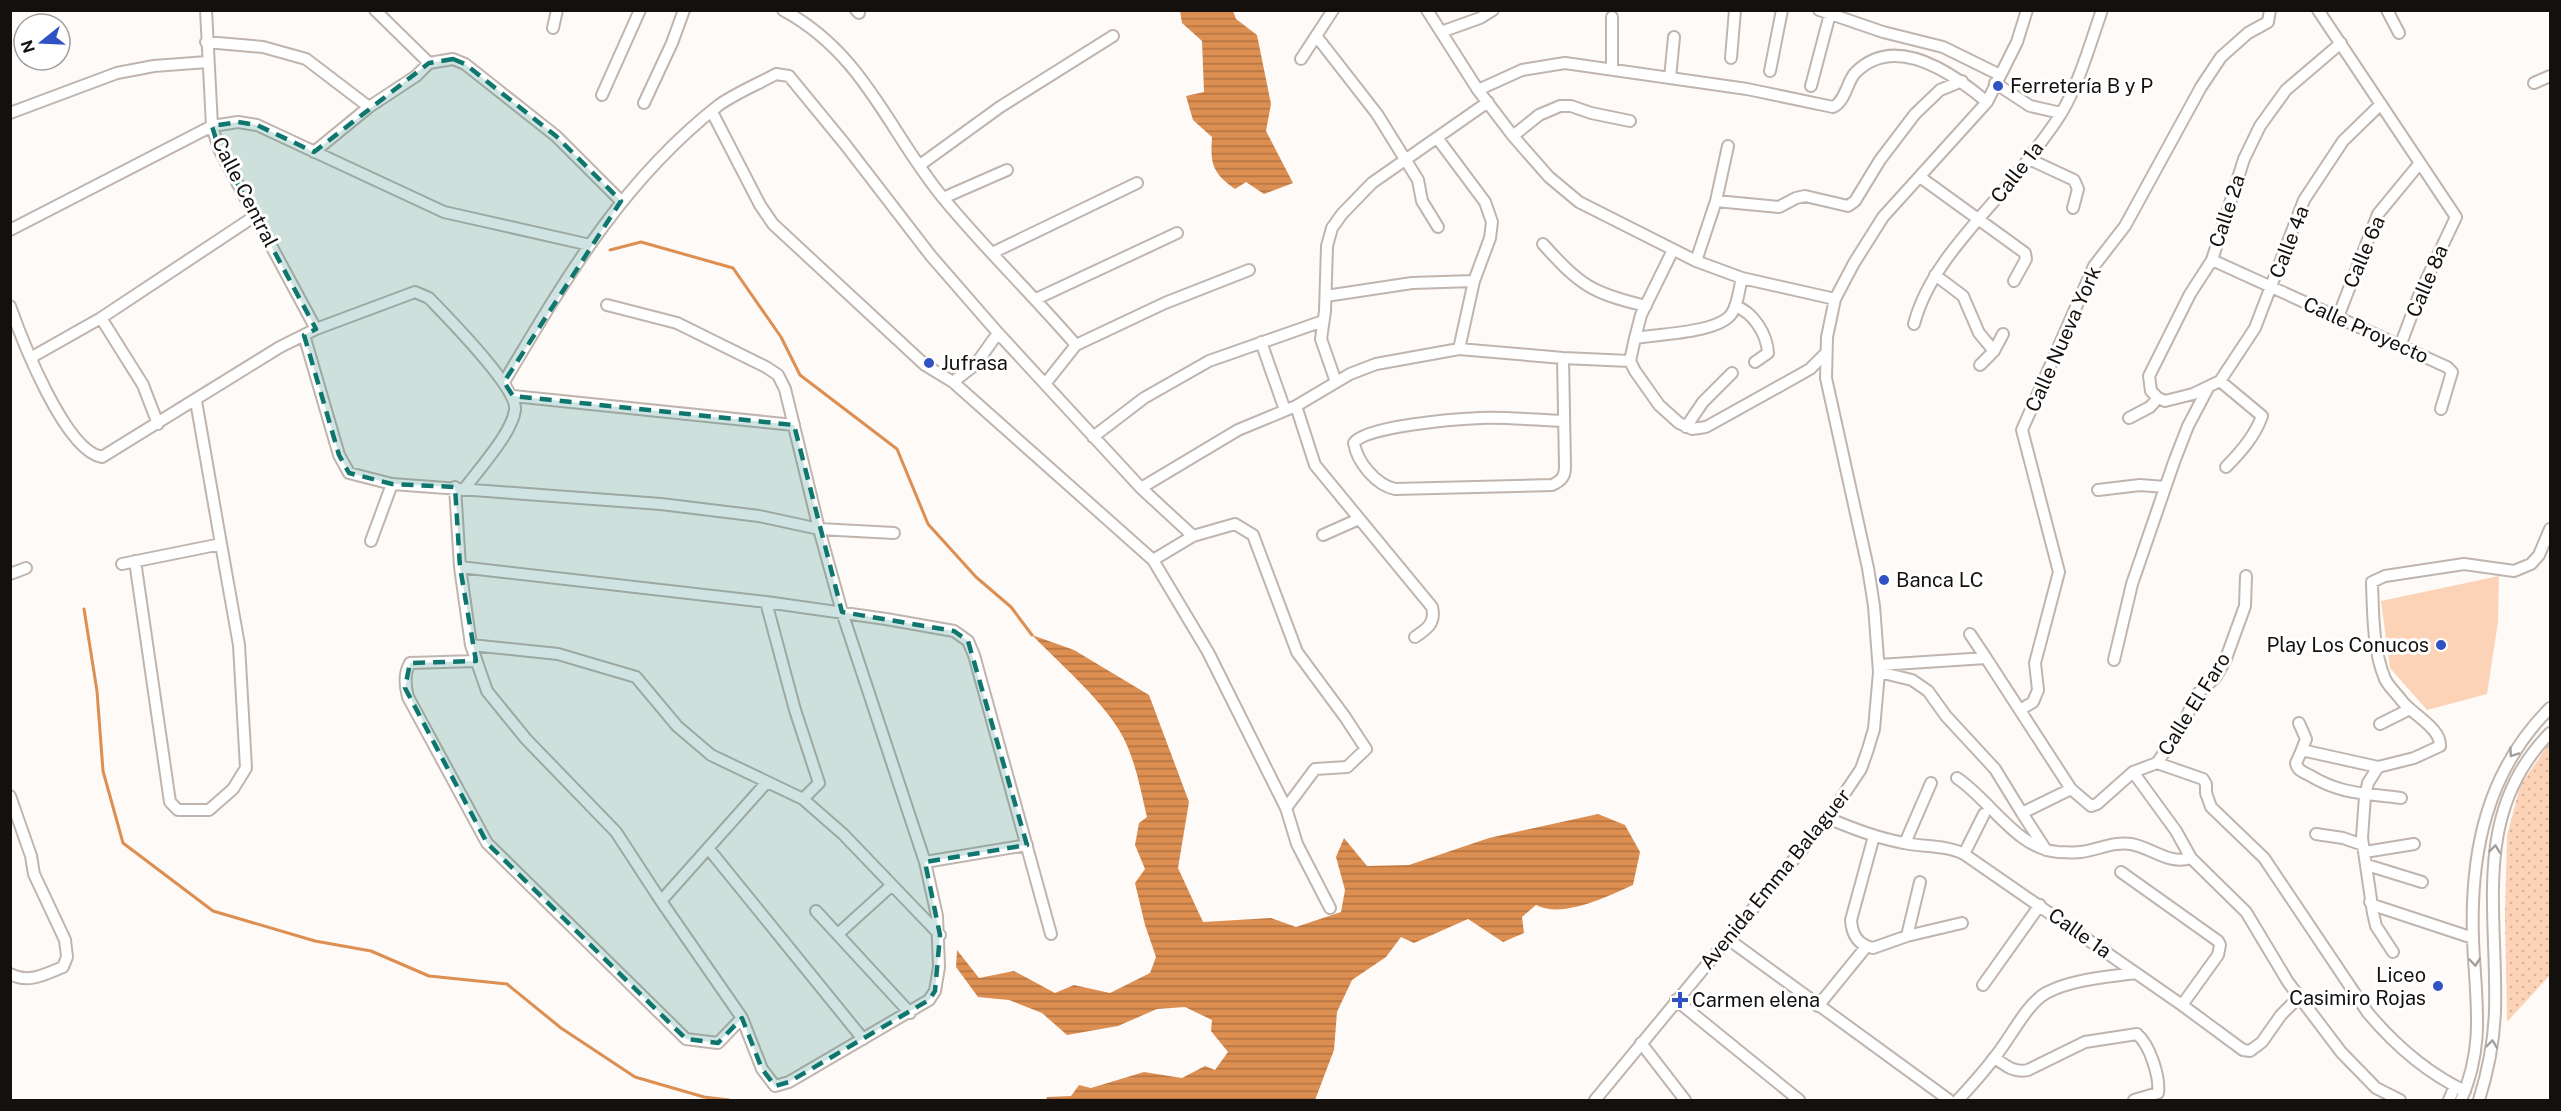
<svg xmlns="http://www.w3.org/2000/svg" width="2561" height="1111" viewBox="0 0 2561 1111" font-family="'Public Sans',sans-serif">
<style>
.grass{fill:url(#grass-dots)}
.pitch{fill:#fcd3b6}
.water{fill:url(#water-rules)}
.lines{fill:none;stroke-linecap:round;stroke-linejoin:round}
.stream{stroke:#dd8e51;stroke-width:3}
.minor-casing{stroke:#c0b5ae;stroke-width:14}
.minor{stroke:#fff;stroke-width:10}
.oneway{stroke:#a19f9e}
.marked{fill:#0f766e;fill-opacity:0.2;stroke:#0f766e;stroke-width:4.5;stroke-dasharray:12 8;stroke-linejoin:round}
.poi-dot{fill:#3052c2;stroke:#fff;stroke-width:2}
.labels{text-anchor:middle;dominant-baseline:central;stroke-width:6;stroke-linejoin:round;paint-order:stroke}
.poi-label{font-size:20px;fill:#13100d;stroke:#fff;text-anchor:start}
.street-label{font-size:20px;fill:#13100d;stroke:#fff}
</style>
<defs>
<pattern id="grass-dots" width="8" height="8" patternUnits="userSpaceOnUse" patternTransform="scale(1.5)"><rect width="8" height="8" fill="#fcd3b6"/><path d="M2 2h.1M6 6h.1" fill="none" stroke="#d7b49b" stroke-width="1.8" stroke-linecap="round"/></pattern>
<pattern id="water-rules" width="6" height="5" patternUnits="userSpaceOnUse" patternTransform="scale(1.5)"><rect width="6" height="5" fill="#dd8e51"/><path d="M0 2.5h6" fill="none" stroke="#b27342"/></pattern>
</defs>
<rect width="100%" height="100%" fill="#fefaf7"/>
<path class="grass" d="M2550,742v233l-43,47 -2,-108 2,-78 13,-50z"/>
<path class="pitch" d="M2499,576l-1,46 -11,72 -60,16 -37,-42 -9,-67z"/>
<path class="water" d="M1180,11h53l3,8 21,16 14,69 -5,27 27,52 -29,11 -18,-12 -11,7c-22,-16 -25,-24 -23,-52l-19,-17 -7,-24 18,-4 -2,-51 -20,-18z
M1032,635l42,15 75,45 40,107 -11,66 25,54 68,-4 25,9 45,-15 4,-22 -9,-33 8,-19 23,28 42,-1 80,-27 109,-24 27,11 15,27 -7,33c-25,11 -70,34 -97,20l-14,12 2,16 -21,9 -35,-23 -54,24 -13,-6 -15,20 -34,23 -15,32 -3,38 -19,50h-269l1,-3 24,-1 8,-11 12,3 53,-16 38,6 23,-12 10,4 13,-18 -17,-21 1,-11 -27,-13 -28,2 -39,17 -51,9 -25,-22 -33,-13 -31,-3 -22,-30 1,-17 22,28 35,-7 41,22 19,-8 36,8 40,-20 6,-16 -11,-32 -10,-42 10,-14 -10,-24 4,-22 8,-6c-7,-29 -12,-61 -28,-87 -20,-33 -60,-67 -87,-95z"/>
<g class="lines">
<path class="stream" d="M610,250l31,-8 92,26 48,69 19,38 97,74 31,75 48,53 35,30 21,28
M84,609l13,82 6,80 20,72 90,68 102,30 56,10 58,25 78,8 54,44 74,49 69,20 25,3"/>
<defs>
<path id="minor" d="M206,10l6,116 7,23 97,180
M375,10l54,53
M783,10c82,44 106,123 161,189 42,51 89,96 132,146l-31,39
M856,10l3,3
M1427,10l51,80 35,46 36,41 30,25 117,59 46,17 93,21
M1819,10l64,22 60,15 57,28
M2318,10l138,207 -36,76 -20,53
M2387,10l12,23
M1612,17v52
M553,28l4,-18
M1441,32l39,-14 13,-8
M1317,37l60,77 41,66 4,21 16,26
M206,42l57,5 43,12 63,48 47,-31 13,-13 24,-4 12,5 91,72 65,65
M2341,43l-55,47 -26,36 -16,33 -32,101 -22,34 -41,82 2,15 7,7 7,3 28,-7 27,-13 35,-53 49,-128 39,-59 38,-37
M1731,58l4,-48
M1301,59l32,-49
M1770,71l12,-61
M1670,78l4,-41
M1995,83l35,23 31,7
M2534,83l16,-7
M1811,86l19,-72
M1478,90l44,-20 43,-7 182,26 86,18c12,-5 14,-25 22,-34 40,-41 99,1 132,29
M602,95l38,-85
M644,103l28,-60 12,-33
M712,112l48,93 13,19 152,141 28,17 23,-18 22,-31
M10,113l107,-40 37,-7 53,-4
M1513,136l26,-21 21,-9h11l20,7 39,8
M1438,139l47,63 7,20 -2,16 -16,43 -15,68
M314,152l55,-45
M2029,159l45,21 4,9 -5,19
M920,165l80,-58 113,-71
M1920,177l105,76 1,6 -12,22
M943,198l64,-28
M1716,201l63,6 17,-9 9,-2 43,10 7,-5 25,-41 35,-46 25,-24 22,-9
M10,230l202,-104 26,-4 19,3 187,87 146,33
M1543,244c37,41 48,49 103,62
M1673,250l-32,65 -6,23c23,-4 85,-5 97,-25 6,-9 7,-24 10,-35
M992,253l145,-70
M2212,260l235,107 5,5 -11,37
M1696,261l20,-60 12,-55
M1935,275l28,21 16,37 15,18
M1326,296l86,-13 62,-2
M1036,299l141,-66
M10,306c12,34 55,145 92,151l178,-110 36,-18 99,-37 14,6c18,19 89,90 86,112 -3,23 -36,59 -50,78
M1735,306c18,6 32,28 33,47l-13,9
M2338,317l40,-103 42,-51
M101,318l42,67 15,39
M1914,324c17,-65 78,-114 116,-167 11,-15 23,-30 32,-45 18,-31 28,-68 40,-102
M304,335l35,120 10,18 43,11 269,20 98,12 60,13 75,4
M1635,338l-5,23 5,10 24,34 20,18 13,6 14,-2 45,-25 59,-33 15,-15
M1261,342l24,68
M1076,345l89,-42 84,-33
M32,357l69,-39 154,-102
M1563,358l2,109c0,10 -4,14 -13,18l-157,4c-19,-4 -38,-27 -41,-46 11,-17 103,-24 126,-25 28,-1 56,2 84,3
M1980,365l14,-14 9,-17
M2220,381l42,35c-7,20 -21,36 -36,51
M504,382c62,-104 118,-201 215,-277 17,-12 39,-21 57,-31l13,2 55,67 87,113 67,77 143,155 52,48
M953,382l200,178
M1336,382l-15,-43 4,-28 2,-65 5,-18 10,-14 30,-31 116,-81
M513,396l281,29
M1296,406l19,59 117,142c4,16 -5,22 -17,30
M2129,418l21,-11 8,-9
M1686,427l17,-25 29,-29
M1093,437l51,-39 65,-37 114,-40
M455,487l5,80 11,78 16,46 39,48 90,93 45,69 81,117 20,51 13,17 14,-4 140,-82 6,-9 4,-24 -2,-51 -12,-54 -83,-250 -23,-83 -34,-140 -7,-14 -12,-8 -89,-44 -70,-18
M1141,488l97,-58 58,-24 54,-32 26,-10 83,-15 104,9 67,3
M2098,490l42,-5 25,2
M1323,535l36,-16
M371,541l21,-57
M135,561l35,241 8,8h31l24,-21 13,-21 -7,-123 -18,-101
M122,564l99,-20 -25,-143
M460,567l306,35 120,17 68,12 14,10 6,14 77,279
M10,574l16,-6
M766,602l29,108 24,73 -16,16
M1970,634l16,24
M471,645l87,9 78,23 41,49 34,29 92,44 40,35 97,101
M2114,660l18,-76 42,-122 14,-36 20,-38
M476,661l-66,2c-6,10 -5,23 -2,34l79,146 199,196 32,4 24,-25
M1879,665l107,-7 85,131 20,17 6,-2 36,-32 24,-9
M1879,672l33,8 16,11 18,25 49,53 27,44 49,-24
M2020,710l13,-8 5,-12 -3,-27 24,-91 -37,-142 72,-164 31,-40 76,-139 20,-30 27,-24 20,-11 2,-12
M2299,723l7,16 -5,13
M2380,724l30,-15
M2157,763l46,16 3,5v9l5,14 53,51 104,155c27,32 59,60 97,78
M2157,763l26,-38 13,-30 19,-17 10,-17 20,-55 1,-30
M2378,767l-72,-16 -5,1 -5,11c1,7 7,9 13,12 33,20 56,18 92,23
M2133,772l43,59 15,27 55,54 42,70 53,70 35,36 24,12
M1957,778c33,22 60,71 101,74 8,0 16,1 23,0 17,-2 33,-11 50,-8 22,4 37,21 60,14
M10,796l21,60 3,18 31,66 2,17 -4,10c-18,7 -34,17 -53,7
M1286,808l29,-39 32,-2 19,-18 -21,-32 -48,-65 -44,-117 -18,-11 -42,12 -40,24 55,92 78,156 11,36 33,64
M2022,813l24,37
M1828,818c25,11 49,20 76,25 19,4 42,2 60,11l218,151 61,45 7,1 12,-9 19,-27 18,-18
M2316,834l27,4 20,7
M1874,836l-23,84c1,15 7,25 22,28l34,-12 55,-13
M1905,843l26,-60
M708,848l155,191
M2365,852l49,-8
M1964,854l20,-40
M925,862l102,-17
M2367,865l55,17
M2121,872l97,69 2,4 -2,10 -36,50
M661,901l106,-119
M2370,902l3,3 100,33
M816,911l94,102
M838,934l54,-49
M1907,936l13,-54
M1728,939l221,161
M2393,952l-17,-26 -3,-13 -11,-75 3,-42 3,-13 10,-16 36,-9 26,-12c1,-18 -28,-32 -38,-45 -5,-7 -13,-14 -17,-22 -12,-28 -12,-66 -13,-97l13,-6 79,-12 50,7 17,-7 8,-9 11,-26
M1983,985l57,-80
M1676,1000l123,100
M1818,1006l48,-59
M1641,1043l44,57
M1995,1058c11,8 19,15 33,12l57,-28 52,-8c13,11 23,43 21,59l-24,7
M1595,1100l233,-282 33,-49 7,-20 6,-20 5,-57 -5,-66 -6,-38 -42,-190 1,-41 8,-38 19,-36 29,-46 104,-115 30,-60 10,-32
M1958,1100c12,-13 25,-27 36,-42 15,-17 32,-54 52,-65 26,-14 61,-16 90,-20
M2449,1100l6,-14
M2461,1100c25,-56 14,-103 12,-161 -3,-88 14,-168 77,-231
M2479,1100c9,-29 15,-58 16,-89 3,-100 -24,-198 55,-278"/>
</defs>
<use href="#minor" class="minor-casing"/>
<use href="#minor" class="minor"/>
</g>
<defs><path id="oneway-chevron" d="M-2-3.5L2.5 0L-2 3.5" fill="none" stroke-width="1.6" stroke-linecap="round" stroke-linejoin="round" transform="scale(1.5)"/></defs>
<g class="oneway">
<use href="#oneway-chevron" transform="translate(2513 753) rotate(124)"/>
<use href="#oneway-chevron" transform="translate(2495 849) rotate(-83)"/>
<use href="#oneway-chevron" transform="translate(2475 962) rotate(85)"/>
<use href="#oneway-chevron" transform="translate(2492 1044) rotate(-83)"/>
</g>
<path class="marked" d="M453,59l12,5 91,72 65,65 -117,181 9,14 281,29 48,187 112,19 14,10 59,204 -102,17 15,73 -5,56 -6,9 -140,82 -14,4 -13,-17 -20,-51 -24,25 -32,-4 -199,-196 -82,-155 5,-25 66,-2 -16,-94 -5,-80 -63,-3 -43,-11 -10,-18 -35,-120 12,-6 -97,-180 -7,-23 26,-4 19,3 57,27 115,-89z"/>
<g class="poi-dot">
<circle cx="1998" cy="86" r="6"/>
<circle cx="929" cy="363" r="6"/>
<circle cx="1884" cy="580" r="6"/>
<circle cx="2441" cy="645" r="6"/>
<circle cx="2438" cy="986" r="6"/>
<path d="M1677 991h6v6h6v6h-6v6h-6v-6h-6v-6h6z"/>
</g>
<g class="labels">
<g class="poi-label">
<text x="2010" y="86">Ferretería B y P</text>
<text x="941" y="363">Jufrasa</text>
<text x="1896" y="580">Banca LC</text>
<text x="2429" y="645" text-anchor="end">Play Los Conucos</text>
<text x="2426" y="975" text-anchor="end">Liceo<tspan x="2426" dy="23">Casimiro Rojas</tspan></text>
<text x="1692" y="1000">Carmen elena</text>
</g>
<g class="street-label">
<text transform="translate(2017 172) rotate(-52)">Calle 1a</text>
<text transform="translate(245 192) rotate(63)">Calle Central</text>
<text transform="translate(2227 211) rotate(-72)">Calle 2a</text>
<text transform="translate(2289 242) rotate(-69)">Calle 4a</text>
<text transform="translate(2364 252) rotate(-67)">Calle 6a</text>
<text transform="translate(2427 281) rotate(-67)">Calle 8a</text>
<text transform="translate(2366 330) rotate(24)">Calle Proyecto</text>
<text transform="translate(2063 339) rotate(-66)">Calle Nueva York</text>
<text transform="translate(2194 704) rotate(-58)">Calle El Faro</text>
<text transform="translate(1775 879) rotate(-51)">Avenida Emma Balaguer</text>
<text transform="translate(2080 933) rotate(35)">Calle 1a</text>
</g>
</g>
<rect width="2561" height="1111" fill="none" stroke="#13100d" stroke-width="24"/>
<g transform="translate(42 42) rotate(252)"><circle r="28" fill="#ffffff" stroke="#a19f9e" stroke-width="1.5"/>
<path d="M0-4.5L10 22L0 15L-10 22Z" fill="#3052c2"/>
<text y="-9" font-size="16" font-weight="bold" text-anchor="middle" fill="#13100d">N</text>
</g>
</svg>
